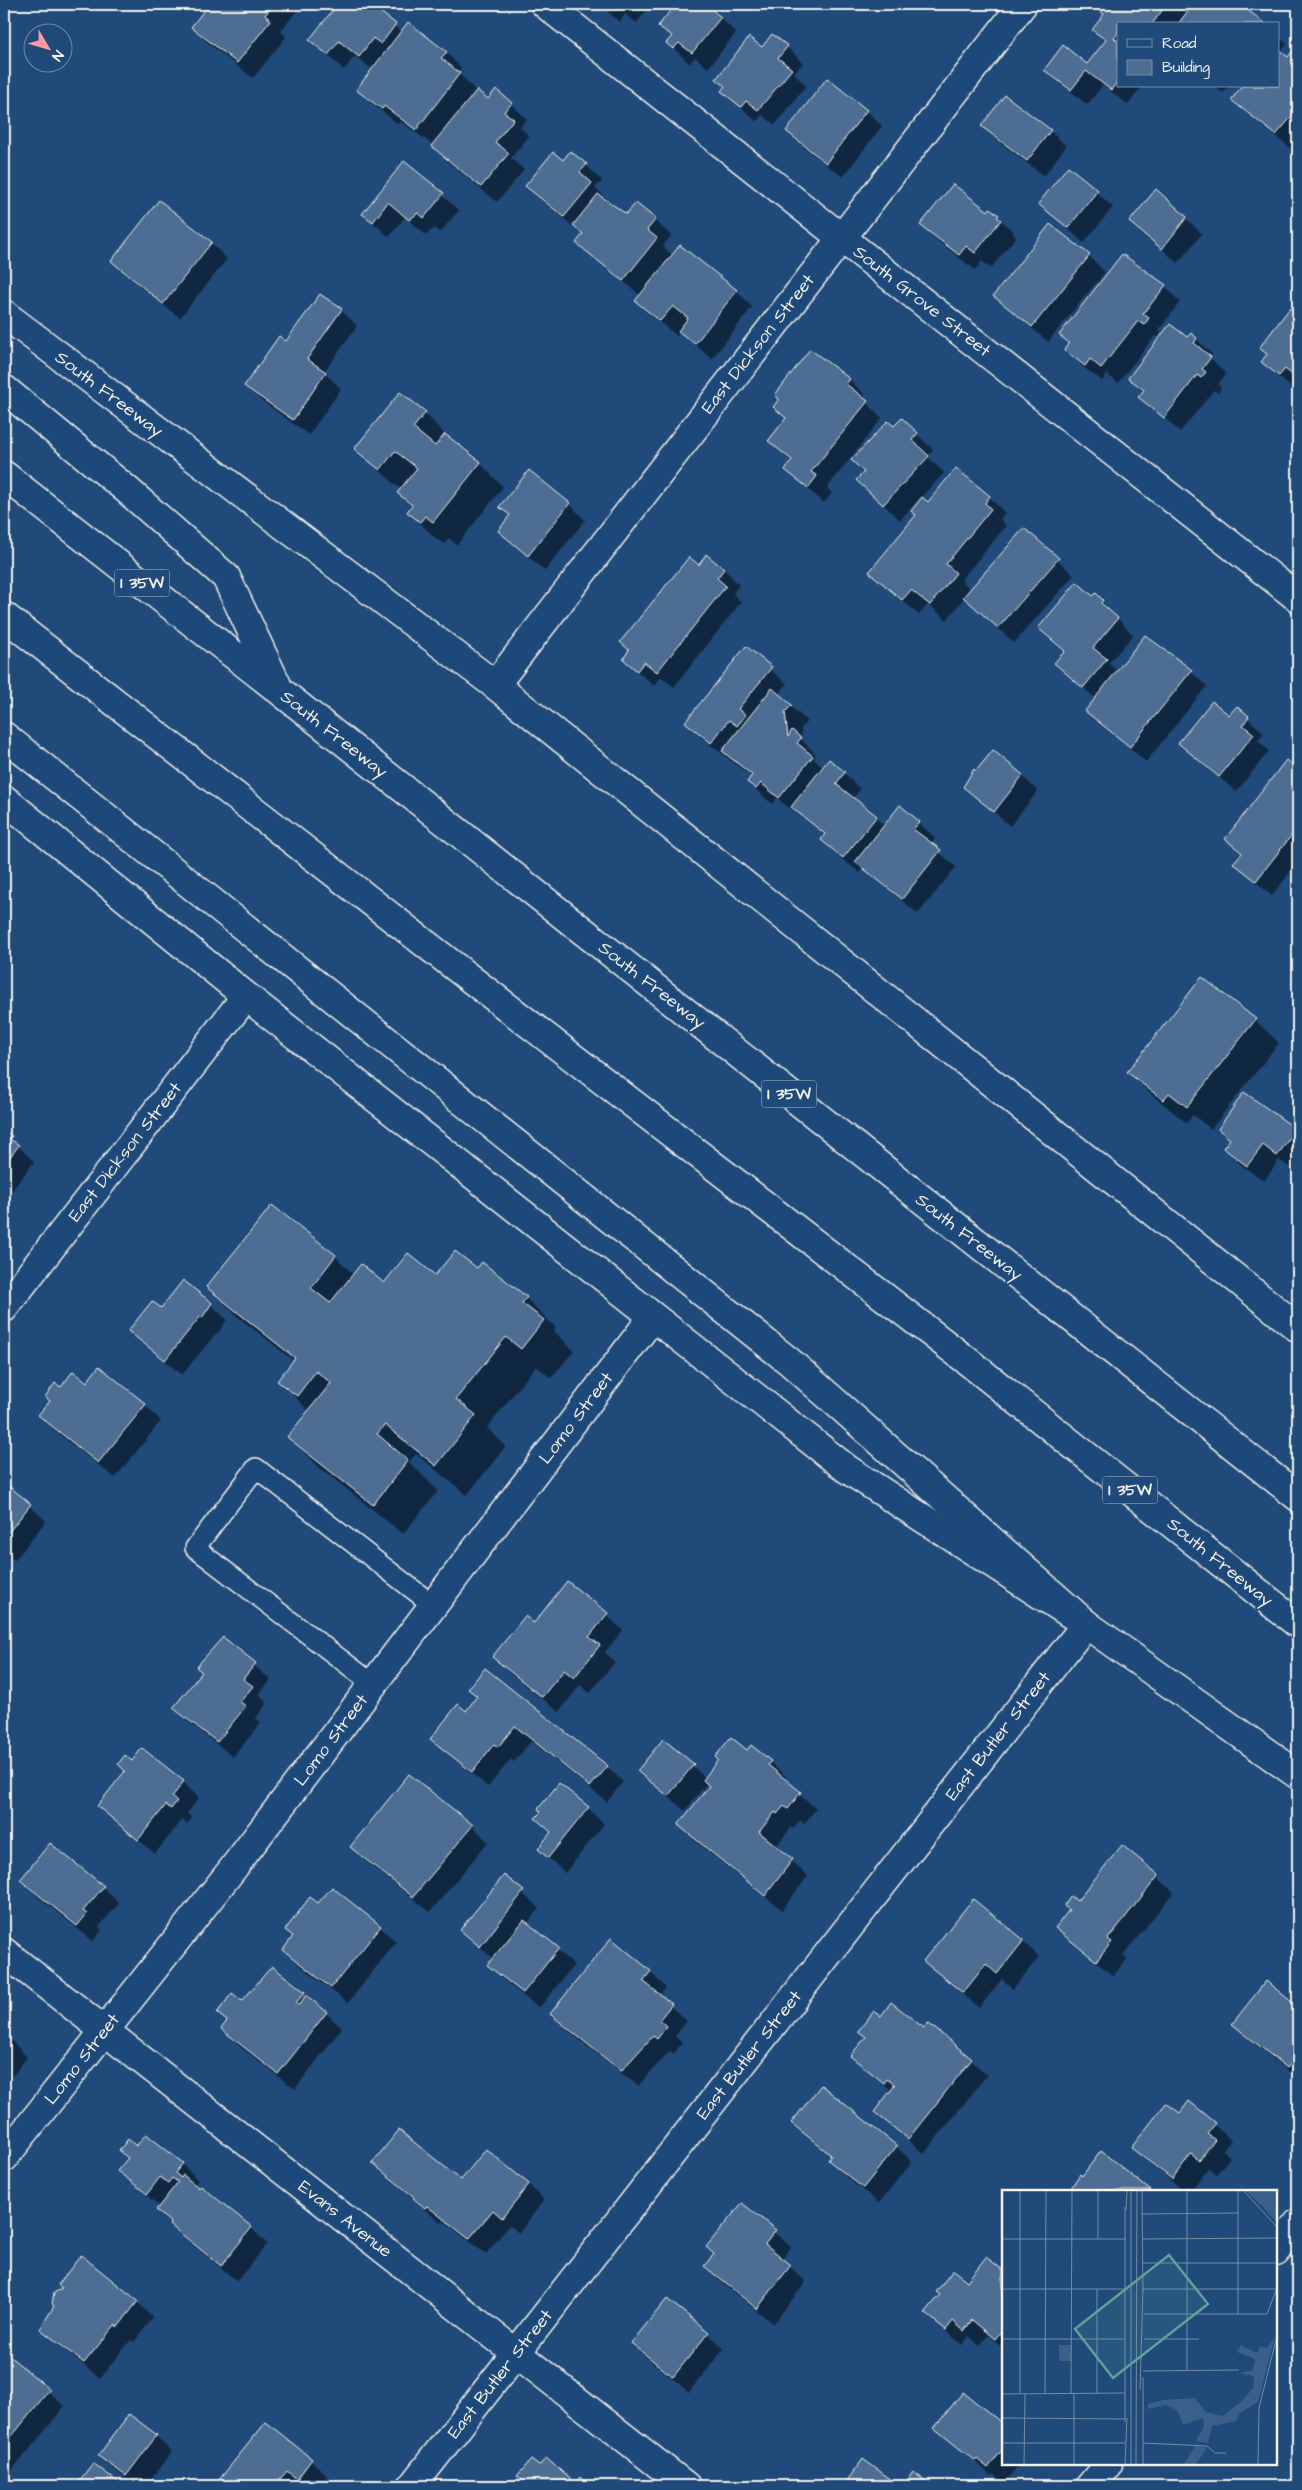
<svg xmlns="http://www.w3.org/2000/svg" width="1302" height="2490" viewBox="0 0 1302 2490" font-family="'Architects Daughter',sans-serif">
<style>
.shadow{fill:#0007}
.building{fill:#4d6e92;stroke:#f4f1e8}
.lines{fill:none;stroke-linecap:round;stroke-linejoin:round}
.service-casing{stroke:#f4f1e8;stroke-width:22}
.minor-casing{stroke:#f4f1e8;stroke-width:31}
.secondary-casing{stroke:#f4f1e8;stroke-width:31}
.motorway-casing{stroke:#f4f1e8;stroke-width:31}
.service{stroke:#1f4a7a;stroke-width:19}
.minor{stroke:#1f4a7a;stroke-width:28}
.secondary{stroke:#1f4a7a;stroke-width:28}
.motorway{stroke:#1f4a7a;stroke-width:28}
.labels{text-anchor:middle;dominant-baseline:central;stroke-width:4;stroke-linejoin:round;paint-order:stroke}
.shield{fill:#1f4a7a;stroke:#b4bfc7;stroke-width:1}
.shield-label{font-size:16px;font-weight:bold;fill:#f4f1e8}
.street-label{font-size:18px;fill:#f4f1e8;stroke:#1f4a7a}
.inset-road{fill:none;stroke:#748da6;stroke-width:1}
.view{fill:#5fa199;fill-opacity:0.15;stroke:#5fa199;stroke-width:2.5}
.inset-edge{fill:none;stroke:#f4f1e8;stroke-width:2.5}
</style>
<rect width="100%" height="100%" fill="#1f4a7a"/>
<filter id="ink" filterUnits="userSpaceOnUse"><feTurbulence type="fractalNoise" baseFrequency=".02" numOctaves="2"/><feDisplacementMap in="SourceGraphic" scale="10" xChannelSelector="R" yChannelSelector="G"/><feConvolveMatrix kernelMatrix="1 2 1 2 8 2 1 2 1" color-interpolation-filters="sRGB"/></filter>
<g filter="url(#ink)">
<path class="shadow" d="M191,4h111l-21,27 5,6 -33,41 -45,-35 -16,-16 11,-14z
M332,4h36l34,28 44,20 15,16 -3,5 17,17 -6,8 2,1 40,5 16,15 -7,8 9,9 -18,22 13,12 -27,32 -49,-40 -15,-17 -33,-24 -2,3 -24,-19 -16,-15 15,-20 -18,-14 -11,14 -34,-30 26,-32z
M599,4h52l-14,19 -12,-9 -5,8z
M674,4h51l-8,10 19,19 -28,35 -13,-11 -5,7 -22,-21 4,-5 -12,-12 16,-20z
M1097,4h141l26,20h-146v62h24l-14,19 -25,-20 -16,20 -41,-35 42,-4 18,-24 -12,-12 11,-15 -10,-9z
M1278,36l9,8 -6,8 8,6 6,-7 3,3v89l-5,7 -44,-35 -16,-15 45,-14z
M787,47l16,16 -9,10 12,13 -31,39 -13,-10 -5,7 -34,-31 39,-43z
M827,80l40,31 15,15 -39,51 -40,-30 -16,-16z
M1214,86h15l-6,7z
M983,126l67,5 16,15 -22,30 -46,-35z
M563,162l23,3 16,16 -7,7 12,11 -2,2 21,15 29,4 16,16 -8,10 10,10 7,-10 57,45 15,16 -40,52 -32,-27 -3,4 -24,-19 -16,-16 4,-5 -63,-53 6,-8 -42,-34 -15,-15z
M404,163l55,47 -19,23 -5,-5 -9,7 -21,-18 -16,20 -25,-23z
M1068,168l45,39 -29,36 -44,-39z
M160,202l51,41 16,16 -47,59 -52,-41 -16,-16z
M1172,204l30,30 -24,29 -47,-41z
M990,210l24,22 -1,2 3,3 -25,31 -9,-7 -7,9 -37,-29 -16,-16 66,-13z
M1089,256l16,16 -57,70 -54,-46z
M1165,286l15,16 -21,28 5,5 23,4 4,-5 21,20 -2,3 16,17 -8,11 3,3 -3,5 -4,-3 -34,42 -40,-36 4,-4 -15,-14 31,-39 -5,-3 -37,47 -11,-9 -5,7 -20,-15 -16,-16 4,-6 -9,-9z
M341,310l16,16 -33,46 17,17 -32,46 -47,-34 -16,-15 40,-43z
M1290,310l8,6v72l-3,3 -33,-29 5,-7 -7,-7z
M850,380l15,15 -2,4 19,19 -55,70 5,5 -8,10 -38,-33 6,-8 -22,-21 17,-22 -13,-12z
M425,413l22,24 33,26 23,24 -46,58 -8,-7 -5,6 -12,-9 -23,-23 3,-5 -14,-14 3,-3 -45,-41z
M894,428l23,6 16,16 -6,6 17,17 -44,47 -26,-24 -9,-24z
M529,472l41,32 15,16 -40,51 -46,-40 12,-14 -10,-10z
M989,497l16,16 -5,6 6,7 -45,54 10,10 53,-60 50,45 -60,68 -49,-46 -18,23 -19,-16 -9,11 -49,-43 59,-68z
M699,566l25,3 15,16 -6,9 8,8 -67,85 -13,-10 -7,9 -30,-27z
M1096,595l37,40 -24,28 9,9 53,-18 36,32 -61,76 -60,-52 10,-11 -40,-36 9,-11 -26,-24z
M746,648l41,36 -9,11 29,26 -6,7 1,12 14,15 -3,3 10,10 6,-7 15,12 16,16 -7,9 32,28 34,-3 16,15 -5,6 26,23 -38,47 -55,-46 -3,5 -22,-17 -15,-16 3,-4 -29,-25 -1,2 -19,-15 -4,6 -9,-7 -16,-15 4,-5 -50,-39 -15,-16z
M1237,708l27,25 -6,7 11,11 -33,41 -56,-50 49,-25z
M1287,762l11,9v91l-26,34 -37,-33 7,-8 -16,-16z
M1022,776l16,15 -28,35 -45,-39z
M1203,978l52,42 24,23 -68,86 -18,-14 -6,8 -35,-28 -23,-23z
M1245,1093l53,40v31l-4,6 -15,-10 -15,21 -24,-17 -16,-16 6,-8 -11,-11z
M4,1131l30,31 -24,31 -6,-4z
M335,1256l19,19 31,9 92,-14 49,28 30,30 -2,3 20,20 -23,27 -15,-12 -49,62 19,18 -39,49 -51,-41 -7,8 29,29 -35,43 -84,-67 -30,-30 20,-26 -31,-31 16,-19 -56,-44 -30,-30z
M211,1304l16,16 -9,13 -1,-1 -35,43 -52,-44 31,-21z
M87,1384l58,21 16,16 -46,57 -60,-47 -15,-16 21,-26z
M4,1483l42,38 -31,39 -11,-7z
M568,1582l55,48 -18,22 10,10 -25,31 -10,-8 -21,27 -49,-39 -16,-16 40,-32z
M223,1639l48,41 -12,14 8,9 -11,15 5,5 -28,34 -43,-34 -15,-15 28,-36z
M470,1689l137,78 16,15 -16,20 -76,-61 -17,21 -3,-3 -23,28 -56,-48 34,-27 12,-15z
M663,1741l43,37 41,-27 23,11 16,15 -2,3 32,29 -12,15 -4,-4 -7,9 -2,-2 -15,20 32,29 -26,34 -87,-69 -16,-16 32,-39 -4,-3 -22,28 -46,-40z
M132,1763l51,19 16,16 -12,15 5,5 -5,6 -5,-4 -27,34 -56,-48z
M409,1776l64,50 15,16 -58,70 -62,-49 -16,-16z
M588,1808l16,16 -39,49 -26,-24 13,-16 -15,-15z
M1122,1847l52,45 -51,63 4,4 -14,17 -56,-48z
M504,1877l35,31 -12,16 47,41 -35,43 -34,-27 -16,-16 5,-6 -33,-29z
M21,1880l82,7 16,16 -20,24 3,3 -9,11 -56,-45z
M318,1905l62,22 16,15 -48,61 -48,-37 -15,-16 9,-13 -7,-7z
M1023,1941l16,16 -26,32 -11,-10 -23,29 -54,-47z
M650,1972l16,16 -7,8 28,25 -12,15 7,7 -8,11 -4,-3 -32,35 -71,-56 -16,-16z
M1266,1983l32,25v71l-49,-40 -15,-15z
M304,1993l38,35 -47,61 -57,-44 -15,-16 5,-7 -10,-9 24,-10z
M881,2018l43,12 47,30 16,15 -63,79 -48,-42 16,-21 -40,-35 15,-18 -8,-7z
M4,2033l23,24 -23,30z
M1189,2103l42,37 -8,10 7,7 -14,18 -8,-6 -18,22h-6l-35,-28 -16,-16 47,-32z
M793,2123l103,23 16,16 -33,41 -34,-27 -15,-16 2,-3z
M146,2135l36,29 16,16 -4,5 57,43 16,16 -30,37 -49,-40 -31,-31 3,-3 -41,-36 10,-12 -9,-8 17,-4z
M1101,2153l48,38h-78l9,-15 2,2z
M374,2163l87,18 67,3 16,16 -25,33 -10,-8 -23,29 -43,-33 -1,2 -12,-9z
M742,2204l49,43 -9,12 24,23 -33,42 -52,-42 -16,-16 10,-11z
M987,2258l16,14v75l-15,-12 -8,11 -11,-10 -7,9 -35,-32 40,-30z
M137,2302l16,16 -19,24 -3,-2 -31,38 -42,-34 -16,-16z
M708,2333l16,16 -35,43 -41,-33 -16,-16z
M4,2354l61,52 -55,67 -6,-5z
M963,2394l40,32v38h17l-16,19 -11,-9 -1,2 -57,-48z
M129,2416l27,20 16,16 -26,34h-10l-20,-15 -16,-15z
M266,2424l45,36 16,16 -8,10h-104z
M863,2461l35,25h-53z
M540,2468l36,17 5,-6 9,7h-65l2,-2 -8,-8z"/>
<path class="building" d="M209,4h65l-9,11 6,5 -34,43 -46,-36z
M333,4h37l26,20 -15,20 -8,-6 -14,19 -20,-16 -11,14 -19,-15 27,-34z
M673,4h32l16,13 -29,36 -13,-10 -6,6 -7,-6 6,-7 -14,-10 17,-21z
M1095,4h72l-15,20h-34v9l-4,5 4,3v40l-7,9 -25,-19 -15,19 -27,-20 19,-25 24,19 19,-24 -14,-10 12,-16 -11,-8z
M1193,4h47l26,20h-88z
M408,22l39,30 -6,6 19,15 -44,57 -32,-24 -2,3 -26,-19z
M772,34l16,12 -10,12 14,11 -34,41 -12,-9 -5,6 -20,-16 4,-5 -9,-7 33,-42 13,10z
M1278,49l10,8 6,-8 4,3v57l-22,26 -45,-35 11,-14h36z
M827,78l40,32 -41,53 -40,-32z
M496,89l16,14 -8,9 10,7 -19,23 14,11 -28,34 -50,-41 46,-56 11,9z
M1005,95l46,35 -24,31 -46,-35z
M570,151l17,13 -7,8 12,11 -28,34 -39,-31 28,-34 10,8z
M404,161l40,32 -20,25 -6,-5 -9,7 -21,-18 -15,20 -11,-8z
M1068,166l30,24 -30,38 -30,-24z
M953,184l35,27 2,-3 9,7 -2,2 4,3 -26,33 -9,-7 -7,9 -39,-30z
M1156,189l31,28 -25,32 -33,-27z
M598,194l28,20 10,-11 20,16 -9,11 10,8 -34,43 -47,-38 7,-9 -10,-9z
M159,200l53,42 -49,62 -52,-43z
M1050,224l40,31 -58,72 -39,-31z
M680,245l57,45 -42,54 -17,-13 10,-13 -15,-12 -13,15 -25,-20z
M1122,254l44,31 -23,29 6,4 -5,7 -6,-4 -37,47 -11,-9 -5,7 -21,-16 5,-7 -10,-8z
M320,294l22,15 -35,50 19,13 -33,48 -49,-34 35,-50 7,5z
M1290,308l8,6v65l-13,-10 -6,7 -18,-14 6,-8 -8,-6z
M1170,324l17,13 4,-4 6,5 -3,5 17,14 -9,12 4,3 -5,6 -4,-3 -33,43 -26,-21 6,-7 -16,-12z
M810,349l40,30 -4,5 22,17 -57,71 6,4 -9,12 -23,-18 7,-10 -24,-19 18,-23 -13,-11 6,-8 -4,-4z
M400,392l26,20 -13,16 22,18 10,-12 36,28 -48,60 -8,-6 -5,6 -13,-10 5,-7 -15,-12 20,-25 -22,-17 -15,19 -26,-21z
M902,418l16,15 -6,7 17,16 -46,49 -27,-25 8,-8 -13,-12 37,-39 6,5z
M956,468l34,28 -5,7 6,6 -45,55 10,9 -26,32 -19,-15 -9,10 -33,-28 47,-57 -5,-4 11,-14 6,5z
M529,470l41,33 -42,53 -30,-25 12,-16 -11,-8z
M1024,528l35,30 -61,70 -35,-31z
M706,554l18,15 -7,9 9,8 -69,86 -13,-10 -7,9 -14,-12 6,-9 -9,-8 69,-85 10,8z
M1077,582l16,14 3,-3 7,7 -2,3 17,15 -25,30 14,11 -24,29 -29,-25 11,-12 -27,-23z
M1145,635l47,35 -62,77 -45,-36z
M746,646l26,21 -34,42 8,6 -9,11 -8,-6 -18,23 -26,-21z
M772,688l20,17 -7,7 3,25 4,-7 9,8 -4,5 16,13 -34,42 -18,-15 -5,6 -9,-7 5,-7 -30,-24z
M1212,701l17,14 8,-9 12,10 -6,9 11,9 -35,43 -41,-34z
M993,750l30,25 -29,37 -31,-25 11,-18 2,2z
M829,759l16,13 -9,12 41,32 -34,42 -22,-18 4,-6 -34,-27z
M1286,760l12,10v57l-42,54 -23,-18 9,-10 -17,-14z
M900,805l20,17 -7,7 28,21 -39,49 -47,-37z
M1202,977l54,42 -69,88 -18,-14 -6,7 -36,-28z
M1244,1092l52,37 -19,27 -14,-11 -16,21 -24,-18 7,-9 -12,-10z
M4,1130l8,6 -2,3 9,6 -15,20z
M272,1205l64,50 -25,33 19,15 31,-39 23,19 24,-30 27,22 20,-24 22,17 5,-6 45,35 -5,6 22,17 -23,29 -15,-12 -50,62 20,16 -40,51 -51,-41 -8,9 31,26 -35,45 -86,-68 44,-54 -15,-12 -19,25 -20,-15 18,-23 -89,-71z
M183,1280l29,23 -10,15 -2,-1 -35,43 -37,-29 24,-30 9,7z
M99,1366l47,38 -48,59 -60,-48 12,-14 -5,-4 10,-14 6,4 12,-16 14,11z
M4,1482l27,22 -27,34z
M567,1581l41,32 -19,24 11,8 -26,33 -10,-8 -22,27 -50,-40 33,-41 9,7z
M223,1637l33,26 -13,16 10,7 -13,16 6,4 -29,36 -44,-34 29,-36 -6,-5z
M485,1668l123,98 -18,21 -75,-61 -17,21 -4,-3 -22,28 -42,-33 28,-35 8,7 11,-15 -9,-7z
M731,1737l16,13 4,-5 20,16 -3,4 33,27 -13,17 -4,-3 -7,8 -2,-2 -16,20 34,27 -28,37 -87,-71 31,-39 -6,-6 15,-20 -3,-3z
M663,1739l31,25 -26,32 -31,-25z
M142,1748l42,33 -12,16 5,4 -6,8 -5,-4 -28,35 -41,-34 28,-35 -7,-7 7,-9 7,6z
M409,1774l64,51 -60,72 -63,-50z
M559,1783l30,24 -41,51 -10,-9 13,-17 -16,-14 6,-6 -3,-3z
M50,1843l54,43 -21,25 4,3 -10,12 -57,-46z
M1122,1845l37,30 -51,64 4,3 -16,19 -41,-33 14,-18 -5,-4 7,-10 6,5z
M504,1875l20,16 -44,56 -20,-17z
M332,1887l49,39 -50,62 -48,-38 10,-14 -8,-6 25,-33 8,6z
M973,1899l51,41 -27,34 -11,-10 -23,29 -40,-32z
M524,1920l35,28 -36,45 -36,-28z
M611,1938l40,33 -8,10 29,23 -13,16 8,6 -10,13 -4,-3 -32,35 -71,-57z
M272,1966l33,26 -9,11 3,2 7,-10 21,17 -49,62 -57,-45 6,-8 -10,-8 15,-20 10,8z
M1266,1981l32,26v59l-5,-5 -6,7 -55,-44z
M891,2002l33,26 4,-5 44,36 -64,80 -34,-27 21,-27 -8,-6 -3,4 -34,-27 16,-19 -8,-6 16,-20 7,5z
M821,2085l76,61 -34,42 -35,-28 3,-5 -40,-32z
M1189,2101l27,22 -9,11 8,6 -16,20 -8,-6 -19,25 -41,-31 35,-45 14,10z
M399,2130l62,50 25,-31 43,35 -27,34 -9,-8 -24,29 -42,-33 -2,2 -12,-10 1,-1 -42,-34z
M146,2134l37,29 -8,10 6,5 2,-3 16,13 2,-2 51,41 -31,39 -51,-41 1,-2 -15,-13 22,-28 -6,-4 -4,5 -8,-6 -13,17 -30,-23 11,-13 -9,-7 9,-12 8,7z
M1101,2151l50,40h-82l11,-17 2,2z
M742,2203l34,27 -11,14 26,21 -34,44 -53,-43 10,-12 -8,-7z
M81,2255l57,46 -20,26 -3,-2 -31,38 -44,-34 14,-23 -2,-2 2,-11 8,-5 -4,-3z
M986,2257l17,13v59l-8,10 -23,-19 -8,11 -11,-10 -7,9 -21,-17 15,-18 -4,-3 17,-22 14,11z
M667,2299l42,33 -36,45 -42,-34z
M4,2352l46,37 -46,57z
M963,2392l40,32v25l-15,19 -11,-9 -2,2 -41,-33z
M129,2414l28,21 -31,41 -28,-20z
M266,2422l46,37 -15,20 -10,-8 -13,15h-60z
M546,2458l29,25 5,-6 12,9h-68l2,-3 -9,-7 14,-16 8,6z
M863,2459l37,27h-57z
M93,2463l30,23h-48z
M913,2472l20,14h-30z"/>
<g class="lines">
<defs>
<path id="service" d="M373,1684l-178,-136 61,-80 177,137"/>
<path id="minor" d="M545,4l753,594
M495,685l528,-681
M4,1308l242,-312
M4,1952l682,534
M4,2158l227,-287 421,-553
M1276,2252l22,-29
M412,2486l674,-862
M1090,2486l18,-22"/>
<path id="secondary" d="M4,314l491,371 803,643
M4,799l242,197 601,473 239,155 212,151"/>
<path id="motorway" d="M4,389l122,100 100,88 51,108
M4,475l276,216 1018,806
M4,616l468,364 489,376 337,268
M4,736l786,626 296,262"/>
</defs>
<use href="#service" class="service-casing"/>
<use href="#minor" class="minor-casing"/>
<use href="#secondary" class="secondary-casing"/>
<use href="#motorway" class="motorway-casing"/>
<use href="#service" class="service"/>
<use href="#minor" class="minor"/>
<use href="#secondary" class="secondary"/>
<use href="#motorway" class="motorway"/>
</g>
</g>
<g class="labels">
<g class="shield">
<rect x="114.5" y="569.5" width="55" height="27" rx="4"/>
<rect x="761.5" y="1080.5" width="55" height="27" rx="4"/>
<rect x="1102.5" y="1476.5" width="55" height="27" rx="4"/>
</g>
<g class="shield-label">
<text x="142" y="583">I 35W</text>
<text x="789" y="1094">I 35W</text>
<text x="1130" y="1490">I 35W</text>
</g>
<g class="street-label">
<text transform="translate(922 301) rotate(38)">South Grove Street</text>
<text transform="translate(758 344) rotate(-52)">East Dickson Street</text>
<text transform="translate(109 394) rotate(37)">South Freeway</text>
<text transform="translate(334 734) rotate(38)">South Freeway</text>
<text transform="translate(652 985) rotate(38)">South Freeway</text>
<text transform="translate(125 1152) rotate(-52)">East Dickson Street</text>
<text transform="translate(969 1237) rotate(38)">South Freeway</text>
<text transform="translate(576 1418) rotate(-53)">Lomo Street</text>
<text transform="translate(1220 1562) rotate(39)">South Freeway</text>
<text transform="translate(998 1736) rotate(-52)">East Butler Street</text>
<text transform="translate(331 1740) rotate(-53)">Lomo Street</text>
<text transform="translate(749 2055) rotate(-52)">East Butler Street</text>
<text transform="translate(82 2059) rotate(-52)">Lomo Street</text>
<text transform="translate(345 2219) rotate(38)">Evans Avenue</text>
<text transform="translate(500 2374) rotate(-52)">East Butler Street</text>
</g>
</g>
<g transform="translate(1002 2190)">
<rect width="275" height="275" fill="#1f4a7a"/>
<path d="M244,1h31v32l-14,-16zM273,147l-17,65 -18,11 -4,8 -24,5 -4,17 -12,-2 8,-14 -1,-9 -20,7 -6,-15 -12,-5 -17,4v-5l15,-4 32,-2 11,14 16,4 19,-14 12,-14 1,-12 -15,-3 14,-3 2,-11 -18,-7 4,-7 16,8 3,-7 7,2zM57,155h12v16h-12zM193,256l11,1 -3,7 -7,10h-12z" fill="#3a5f88"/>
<path class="inset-road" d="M96,1v48M140,1l1,101M236,1v123M242,1l33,36M124,20l1,-19M140,24l96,-1M0,49h124M141,49l134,-1M141,73h134M0,99h123M141,99h134M142,124h123l10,-26M0,149h122M142,149h55M141,181l96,-1M185,181v-180M141,187v87M138,200l3,-101M43,203l1,-202M69,203l1,-202M95,203v-104M0,204l123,-1M18,204v-203M0,228l123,1M123,232v-215M0,253h123M141,253l64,3 8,7h11M22,274l1,-70M72,274v-71M123,274l2,-46M129,274v-273M134,274l1,-273M256,274l1,-56 18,-72"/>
<path class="view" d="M167,65l39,49 -95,74 -38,-49z"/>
<rect width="275" height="275" class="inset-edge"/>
</g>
<rect width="1302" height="2490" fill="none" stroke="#1f4a7a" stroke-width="20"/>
<rect x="10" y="10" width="1282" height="2470" fill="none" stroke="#f4f1e8" stroke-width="2" filter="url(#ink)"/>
<rect x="1117" y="22" width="162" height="65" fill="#1f4a7a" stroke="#748da6"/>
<rect x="1127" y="39" width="25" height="8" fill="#1f4a7a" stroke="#748da6"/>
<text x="1162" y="48" font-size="15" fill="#f4f1e8">Road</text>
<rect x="1127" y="60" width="25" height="15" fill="#4d6e92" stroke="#748da6"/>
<text x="1162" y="72" font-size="15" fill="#f4f1e8">Building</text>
<g transform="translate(48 48) rotate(128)"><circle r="24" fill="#1f4a7a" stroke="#748da6"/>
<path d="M0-4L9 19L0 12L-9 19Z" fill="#ff9aa2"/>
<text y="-8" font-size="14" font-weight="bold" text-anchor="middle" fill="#f4f1e8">N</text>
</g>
</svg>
